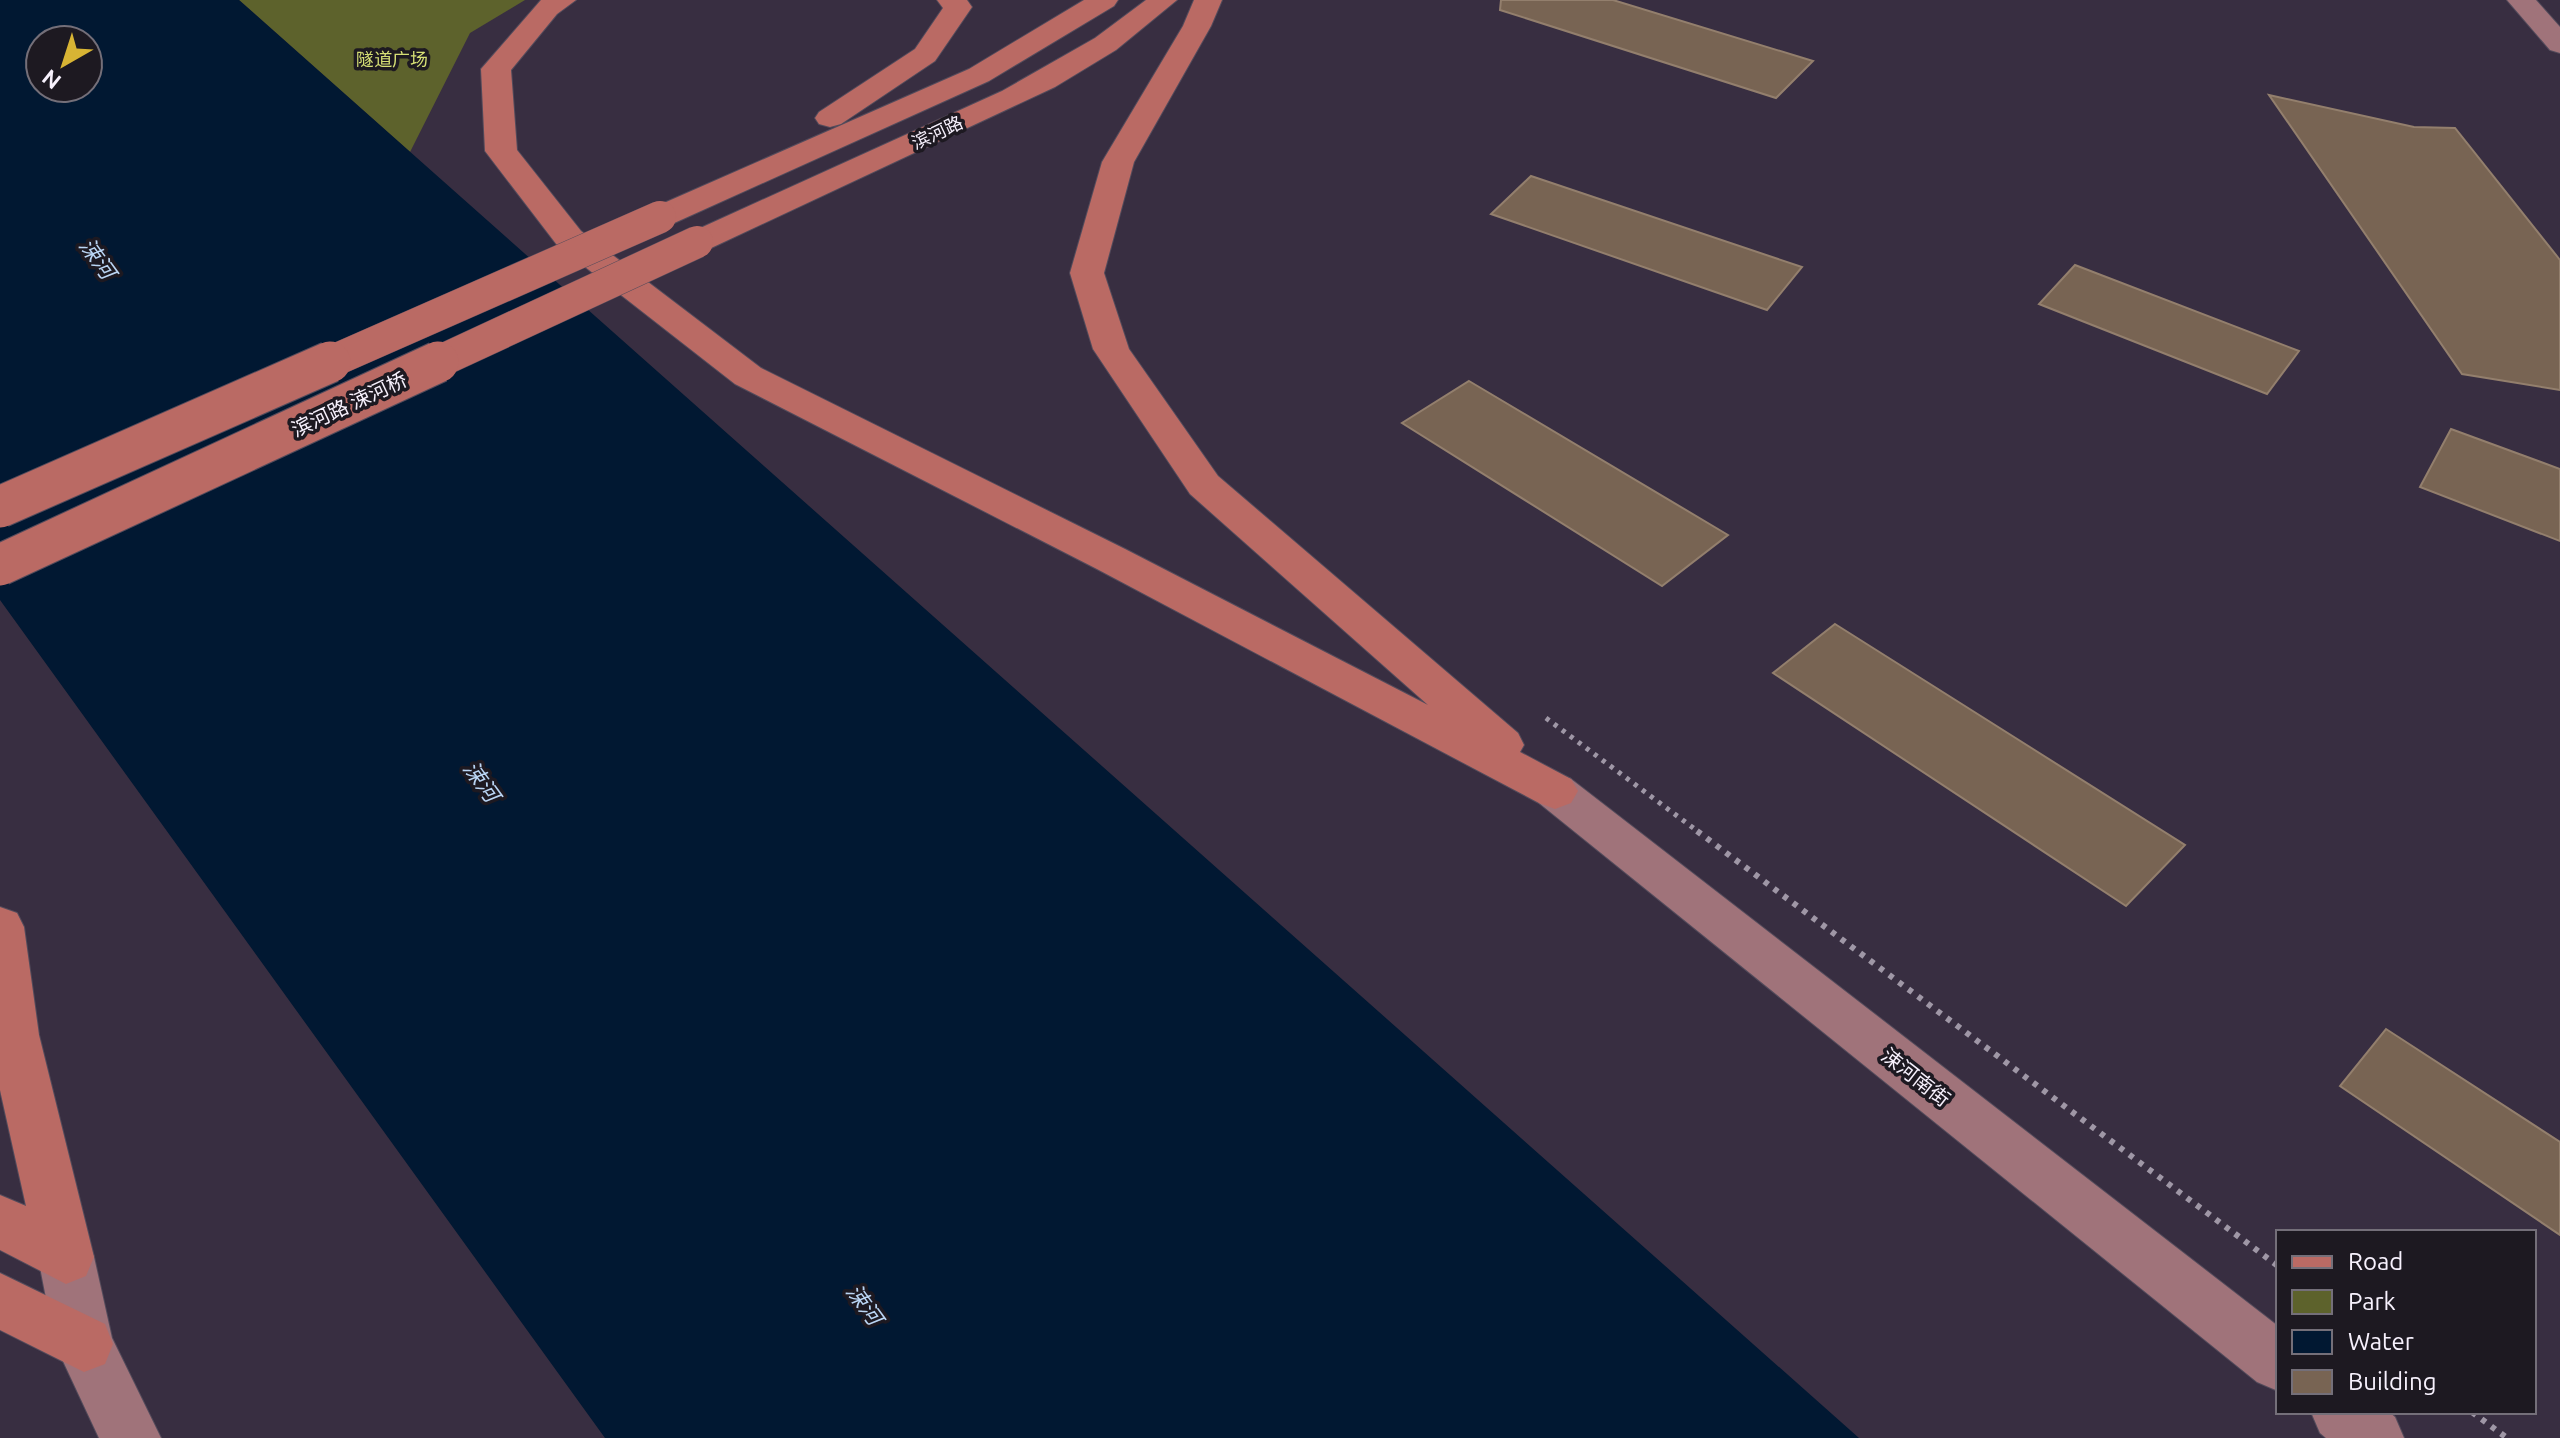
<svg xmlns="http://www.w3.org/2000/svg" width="2560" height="1438" viewBox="0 0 2560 1438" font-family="Ubuntu,'Noto Sans SC',sans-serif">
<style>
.green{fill:#5d622c}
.water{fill:#011832;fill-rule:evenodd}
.building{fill:#786453;stroke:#937f6d;stroke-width:2}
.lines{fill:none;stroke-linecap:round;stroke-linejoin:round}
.secondary-casing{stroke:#534b5b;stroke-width:2}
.primary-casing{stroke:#534b5b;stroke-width:2}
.path-far1{stroke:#9f97a6;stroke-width:5;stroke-dasharray:4 6;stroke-linecap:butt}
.path{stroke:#9f97a6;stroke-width:6;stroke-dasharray:5 7;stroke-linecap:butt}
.secondary{fill:#a0737a;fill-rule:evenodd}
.primary{fill:#ba6a64;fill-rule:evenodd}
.primary-bridge-far1-casing{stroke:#534b5b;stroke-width:33;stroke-linecap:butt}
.primary-bridge-casing{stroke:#534b5b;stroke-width:43;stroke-linecap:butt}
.primary-bridge-far1{stroke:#ba6a64;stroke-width:32}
.primary-bridge{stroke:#ba6a64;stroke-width:41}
.labels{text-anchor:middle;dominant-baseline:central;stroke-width:7;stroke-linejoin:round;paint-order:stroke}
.far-park-label{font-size:18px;fill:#d6df75;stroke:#1d1921}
.far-street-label{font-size:18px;fill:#f7f1fd;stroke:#1d1921}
.street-label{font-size:20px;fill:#f7f1fd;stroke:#1d1921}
.water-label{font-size:22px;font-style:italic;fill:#bad5f4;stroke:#1d1921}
</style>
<rect width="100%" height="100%" fill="#382e41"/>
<path class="green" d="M239,0h286l-55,33 -60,119z"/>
<path class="water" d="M0,0h239l1620,1438h-1254l-605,-838zM40,40h48v48h-48z"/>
<path class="building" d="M1501,0h112l200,61 -37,37 -276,-88z
M2269,95l145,32 41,1 105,132v130l-98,-16z
M1531,176l271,91 -35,43 -276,-96z
M2075,265l224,86 -32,43 -228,-90z
M1469,381l259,154 -66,51 -260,-163z
M2451,429l109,40v72l-140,-54z
M1835,624l350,221 -59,61 -353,-233z
M2386,1029l174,113v93l-220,-149z"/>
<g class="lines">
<defs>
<path id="secondary" d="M2507,0h29l24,27v26l-10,-3z
M1555,773l16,6 707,547v65l-21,-9 -718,-579 -7,-12 7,-12z
M66,1230l20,8 8,19 18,81 49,100h-62l-44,-94 -17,-87 8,-19z
M2311,1412h78l6,5 9,21h-78l-6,-5z"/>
<path id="primary" d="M541,0h35l-19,14 -46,56 6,80 64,81 180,137 364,181 303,156 -238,-211 -97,-145 -23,-76 32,-111 81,-136 11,-26h28l-11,26 -77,136 -30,111 25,76 89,127 300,257 6,12 -4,7 51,27 7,12 -7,12 -16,6 -16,-6 -442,-234 -362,-185 -178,-139 -72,-94 -4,-82z
M937,0h30l5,7 -37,54 -94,63 -11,3 -11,-3 -4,-6 4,-6 96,-63 28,-41z
M1084,0h34l-4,6 -125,75 -317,143 -12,3 -12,-3 -4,-7 4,-7 321,-141z
M1146,0h31l-61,50 -61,37 -346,162 -12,3 -12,-3 -5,-7 5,-7 317,-144 93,-53z
M0,907l17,6 7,14 15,108 55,222 -8,19 -20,8 -66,-34v-55l26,11 -26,-116z
M0,1273l105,51 8,20 -8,20 -21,8 -84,-42z"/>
</defs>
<use href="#secondary" class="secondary-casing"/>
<use href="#primary" class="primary-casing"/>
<path class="path-far1" d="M1546,718l154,115"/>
<path class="path" d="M1697,831l581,435
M2472,1412l35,26"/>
<use href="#secondary" class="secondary"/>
<use href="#primary" class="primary"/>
<defs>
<path id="primary-bridge-far1" d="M326,364l334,-147
M434,364l263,-122"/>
<path id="primary-bridge" d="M0,507l330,-145
M0,565l438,-203"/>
</defs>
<use href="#primary-bridge-far1" class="primary-bridge-far1-casing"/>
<use href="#primary-bridge" class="primary-bridge-casing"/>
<use href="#primary-bridge-far1" class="primary-bridge-far1"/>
<use href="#primary-bridge" class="primary-bridge"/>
</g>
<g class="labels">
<g class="far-park-label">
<text x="392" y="59">隧道广场</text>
</g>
<g class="far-street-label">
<text transform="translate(937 132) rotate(-25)">滨河路</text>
</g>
<g class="street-label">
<text transform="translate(349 404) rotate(-25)">滨河路 涑河桥</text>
<text transform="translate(1916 1077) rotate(38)">涑河南街</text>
</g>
<g class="water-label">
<text transform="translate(98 258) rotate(54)">涑河</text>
<text transform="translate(482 781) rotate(54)">涑河</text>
<text transform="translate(865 1304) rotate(54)">涑河</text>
</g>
</g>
<rect x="2276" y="1230" width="260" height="184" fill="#1d1921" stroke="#746f79" stroke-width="2"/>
<rect x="2292" y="1256" width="40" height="12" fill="#ba6a64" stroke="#746f79" stroke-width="2"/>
<text x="2348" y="1270" font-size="24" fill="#f7f1fd">Road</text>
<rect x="2292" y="1290" width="40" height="24" fill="#5d622c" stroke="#746f79" stroke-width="2"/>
<text x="2348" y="1310" font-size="24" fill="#f7f1fd">Park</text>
<rect x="2292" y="1330" width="40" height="24" fill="#011832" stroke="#746f79" stroke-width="2"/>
<text x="2348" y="1350" font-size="24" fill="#f7f1fd">Water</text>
<rect x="2292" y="1370" width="40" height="24" fill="#786453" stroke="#746f79" stroke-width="2"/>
<text x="2348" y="1390" font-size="24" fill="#f7f1fd">Building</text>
<g transform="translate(64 64) rotate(219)"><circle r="38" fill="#1d1921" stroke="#746f79" stroke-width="2"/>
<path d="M0-6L14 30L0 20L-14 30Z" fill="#d8b434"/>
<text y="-12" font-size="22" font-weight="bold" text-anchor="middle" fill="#f7f1fd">N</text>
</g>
</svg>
